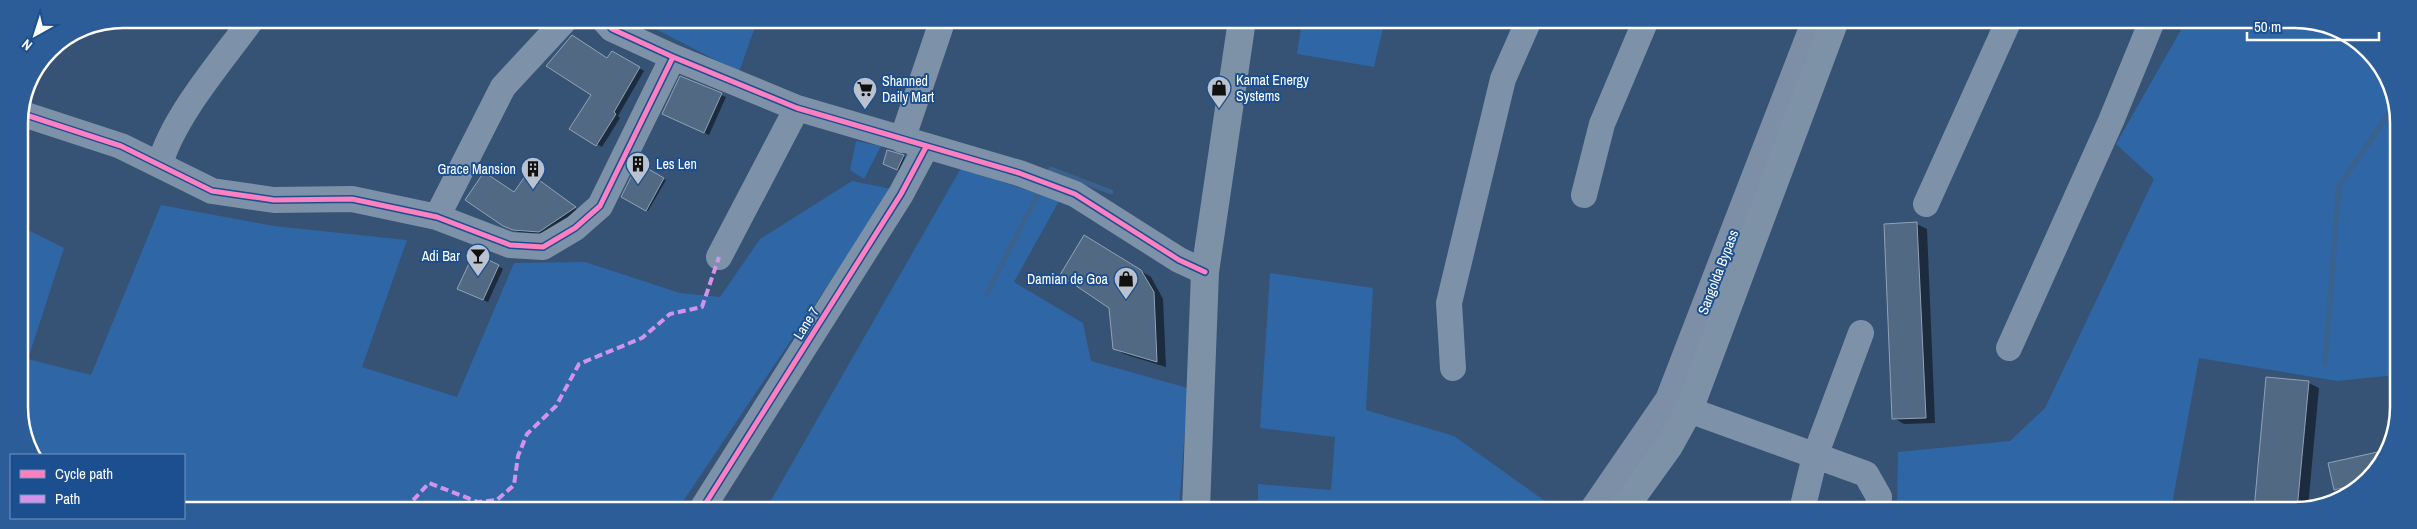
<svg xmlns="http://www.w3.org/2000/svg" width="2417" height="529" viewBox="0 0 2417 529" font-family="'Archivo Narrow',sans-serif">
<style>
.green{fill:#2f66a5}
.shadow{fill:#0007}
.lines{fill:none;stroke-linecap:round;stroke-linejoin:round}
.stream{stroke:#3b618d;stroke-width:5}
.building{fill:#526984;stroke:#92a2b6}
.minor{stroke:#7d92a8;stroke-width:26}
.major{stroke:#7d8ea7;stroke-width:28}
.highway{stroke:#7e92a7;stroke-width:28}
.quiet{stroke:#d193ec;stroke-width:4;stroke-dasharray:8 4;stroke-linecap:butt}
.cycleway-casing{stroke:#1b4f8f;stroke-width:8}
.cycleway{stroke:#ff80c0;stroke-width:5}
.labels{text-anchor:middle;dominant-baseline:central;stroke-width:4;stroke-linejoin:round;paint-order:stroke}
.poi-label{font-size:14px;fill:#fff;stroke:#1b4f8f;text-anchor:start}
.street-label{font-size:14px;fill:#fff;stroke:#1b4f8f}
.rim{fill:none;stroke:#fff;stroke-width:2.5}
</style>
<rect width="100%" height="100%" fill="#365274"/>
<path class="green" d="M636,19h122l-19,53z
M1302,20h83l-11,47 -77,-13z
M2186,21h129l53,28 28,53v273l-59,6 -138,-23 -28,152h-274l1,-58 112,-11 35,-33 109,-229 -38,-35z
M856,141l25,5 -17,33 -14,-9z
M961,168l98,33 -45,81 69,41 8,38 97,27 -9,121h-413z
M852,181l40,8 -214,320 -494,-1v-53h-148l-15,-28 -1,-201 44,22 -36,111 63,16 70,-170 113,21 133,14 -45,127 95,30 57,-134 71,-1 95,31 40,4 40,-58z
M1270,273l103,15 -7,122 88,26 102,73h-298v-25l73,6 4,-53 -75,-9z"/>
<path class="shadow" d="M1164,20h29l-2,7z
M612,52l32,19 -26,45 2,2 -18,29 -31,-18 21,-35z
M681,78l45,19 -17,38 -41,-19z
M903,156l2,1 -6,13 -12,-5z
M638,165l28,15 -18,31 -25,-14z
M533,177l46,34 -34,23 -26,-2 -9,-3 4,-36z
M1917,224l10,5 8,194 -31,1 -10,-6z
M1084,237l67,40 12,22 3,68 -42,-13 -10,-6 -4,-41z
M498,266l5,3 -15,33 -24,-11z
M2267,379l42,4 10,5 -11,119 -7,3h-46z
M2381,453l-18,31 -21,9 -7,-4 -6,-25z"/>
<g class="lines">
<path class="stream" d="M1048,175l3,-6 60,23
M987,293l54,-104
M2325,364l14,-178 57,-83"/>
</g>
<path class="building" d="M572,35l35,23 5,-7 28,16 -26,45 2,2 -20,32 -27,-17 22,-34 -45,-29z
M680,76l42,17 -18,40 -42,-19z
M887,150l17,5 -7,15 -14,-6z
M638,163l26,15 -18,33 -25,-14z
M484,172l30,20 14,-20 48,35 -37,25 -26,-2 -10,-4 -38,-26z
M1917,222l9,196 -34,1 -8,-195z
M1084,235l57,35 13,22 3,70 -44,-13 -4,-41 -49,-33z
M474,253l25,12 -16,35 -26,-11z
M2266,377l43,4 -12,129h-43z
M2382,451l-18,32 -30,7 -6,-27z"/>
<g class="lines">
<path class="minor" d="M603,19l9,10 61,28 124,51 222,65 56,21 104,66 26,12
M20,113l101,33 91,45 62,9 78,-1 85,18 73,28 33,2 32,-19 25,-22 73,-149
M902,140l41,-121
M160,164c14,-49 62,-103 92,-145
M1584,195l18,-71 44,-104
M1926,204l83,-184
M437,217l66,-130 63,-68
M719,257l78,-149
M2009,348l102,-227 41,-100
M1453,368l-4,-65 54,-224 26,-59
M1689,410l177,64 13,23 -1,13
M702,509l199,-315 25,-47
M1802,510l13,-54 46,-123"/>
<path class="major" d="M1594,509l75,-109 147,-380"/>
<path class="highway" d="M1196,509l9,-237 37,-252
M1623,510l46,-64 20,-36 146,-390"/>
<path class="quiet" d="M405,509l24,-26 49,19 19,-2 17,-15 4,-29 9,-22 29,-28 23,-42 63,-26 28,-24 32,-7 17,-50"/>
<defs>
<path id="cycleway" d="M603,19l9,10 61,28 124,51 222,65 56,21 104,66 26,12
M20,113l101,33 91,45 62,9 78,-1 85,18 73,28 33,2 32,-19 25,-22 73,-149
M702,509l199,-315 25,-47"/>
</defs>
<use href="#cycleway" class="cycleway-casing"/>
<use href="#cycleway" class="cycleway"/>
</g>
<defs>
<symbol id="shop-pin" viewBox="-11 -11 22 30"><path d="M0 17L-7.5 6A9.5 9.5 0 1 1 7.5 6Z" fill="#b9c2ce" stroke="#1b4f8f"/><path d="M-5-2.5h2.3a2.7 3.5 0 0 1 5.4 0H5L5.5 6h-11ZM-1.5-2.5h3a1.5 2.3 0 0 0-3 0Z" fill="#111"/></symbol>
<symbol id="supermarket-pin" viewBox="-11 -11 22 30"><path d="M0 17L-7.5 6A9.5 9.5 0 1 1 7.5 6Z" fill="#b9c2ce" stroke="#1b4f8f"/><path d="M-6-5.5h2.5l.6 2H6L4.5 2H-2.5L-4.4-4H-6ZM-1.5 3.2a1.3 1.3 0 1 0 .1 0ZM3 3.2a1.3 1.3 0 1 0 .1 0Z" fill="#111"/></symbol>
<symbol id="building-pin" viewBox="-11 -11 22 30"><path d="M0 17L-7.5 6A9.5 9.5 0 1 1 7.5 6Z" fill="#b9c2ce" stroke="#1b4f8f"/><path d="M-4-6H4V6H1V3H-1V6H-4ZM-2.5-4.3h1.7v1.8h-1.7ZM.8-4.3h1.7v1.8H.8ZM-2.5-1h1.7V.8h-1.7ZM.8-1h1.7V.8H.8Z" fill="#111"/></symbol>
<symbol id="bar-pin" viewBox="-11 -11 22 30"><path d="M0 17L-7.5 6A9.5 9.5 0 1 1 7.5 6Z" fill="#b9c2ce" stroke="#1b4f8f"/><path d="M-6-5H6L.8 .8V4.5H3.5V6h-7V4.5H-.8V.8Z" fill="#111"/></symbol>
</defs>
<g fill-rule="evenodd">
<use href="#shop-pin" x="1205" y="74" width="28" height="38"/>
<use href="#supermarket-pin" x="851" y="75" width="28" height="38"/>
<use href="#building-pin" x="624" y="150" width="28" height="38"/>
<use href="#building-pin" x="519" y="155" width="28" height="38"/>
<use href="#bar-pin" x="464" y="242" width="28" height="38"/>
<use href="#shop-pin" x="1112" y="265" width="28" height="38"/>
</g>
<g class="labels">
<g class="poi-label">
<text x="1236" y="80">Kamat Energy<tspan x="1236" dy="16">Systems</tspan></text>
<text x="882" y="81">Shanned<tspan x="882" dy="16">Daily Mart</tspan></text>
<text x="656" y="164">Les Len</text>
<text x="516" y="169" text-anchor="end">Grace Mansion</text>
<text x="460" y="256" text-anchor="end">Adi Bar</text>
<text x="1108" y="279" text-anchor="end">Damian de Goa</text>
</g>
<g class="street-label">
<text transform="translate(1718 272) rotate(-69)">Sangolda Bypass</text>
<text transform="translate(806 323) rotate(-58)">Lane 7</text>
</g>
</g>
<path d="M0 0H2417V529H0ZM123 28H2295A95 95 0 0 1 2390 123V407A95 95 0 0 1 2295 502H123A95 95 0 0 1 28 407V123A95 95 0 0 1 123 28Z" fill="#2d5d98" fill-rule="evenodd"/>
<path class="rim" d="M123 28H2295A95 95 0 0 1 2390 123V407A95 95 0 0 1 2295 502H123A95 95 0 0 1 28 407V123A95 95 0 0 1 123 28Z"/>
<rect x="10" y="454" width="175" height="65" fill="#1b4f8f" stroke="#7695bc"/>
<rect x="20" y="470" width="25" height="8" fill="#ff80c0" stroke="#7695bc"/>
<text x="55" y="479" font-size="15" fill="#ffffff">Cycle path</text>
<rect x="20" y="495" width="25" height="8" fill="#d193ec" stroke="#7695bc"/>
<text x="55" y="504" font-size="15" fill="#ffffff">Path</text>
<g transform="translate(35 35) rotate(219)" stroke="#1b4f8f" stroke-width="4" paint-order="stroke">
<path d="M0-4L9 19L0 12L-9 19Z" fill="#ffffff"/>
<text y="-8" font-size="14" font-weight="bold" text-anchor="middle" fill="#ffffff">N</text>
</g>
<path d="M2247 32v8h132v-8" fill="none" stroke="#ffffff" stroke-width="2.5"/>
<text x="2254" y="32" font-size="15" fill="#ffffff" stroke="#1b4f8f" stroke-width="4" paint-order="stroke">50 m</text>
</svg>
